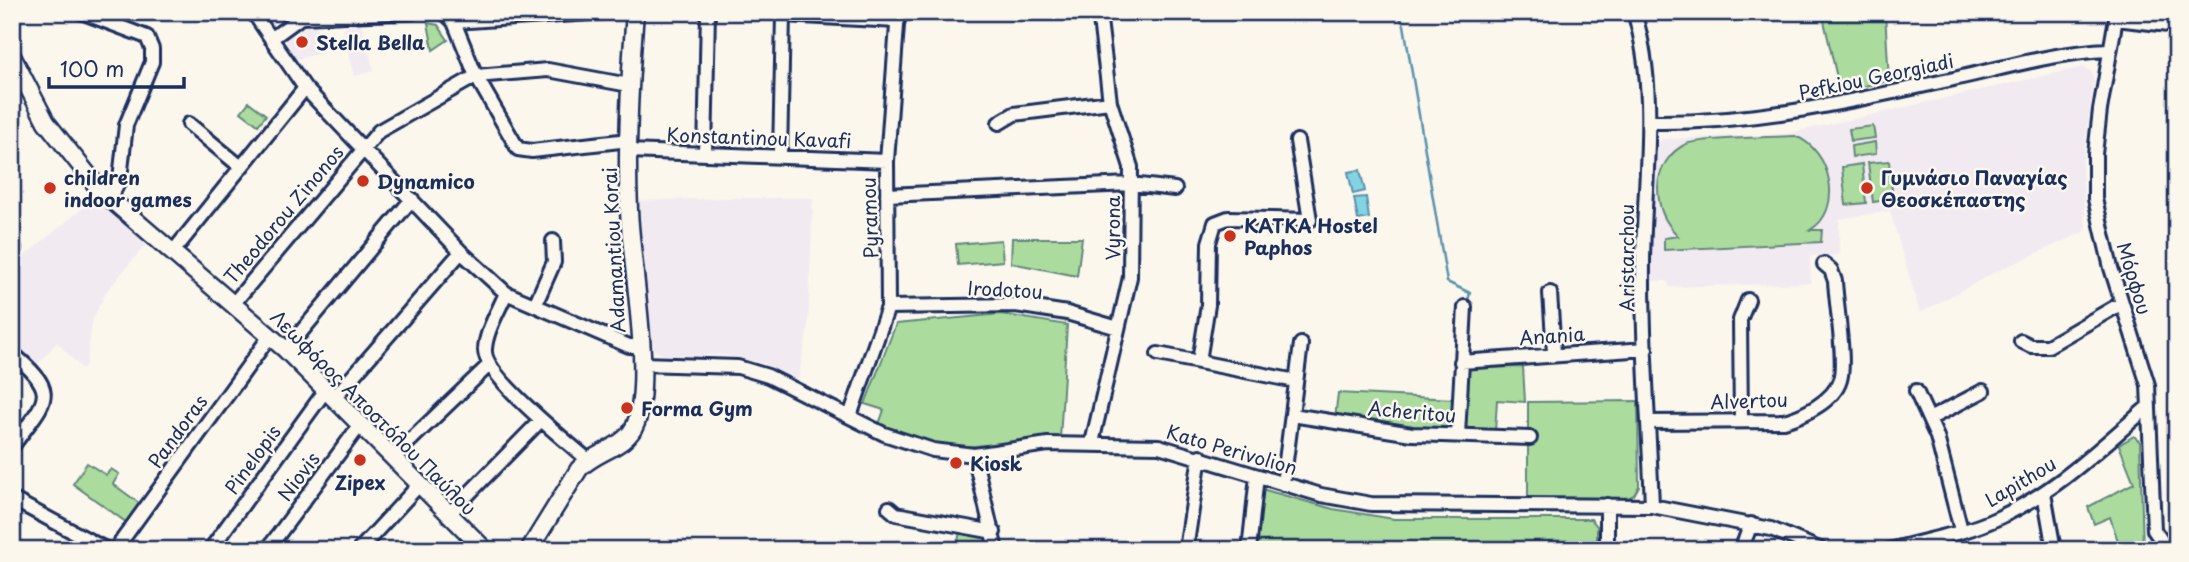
<svg xmlns="http://www.w3.org/2000/svg" width="2189" height="562" viewBox="0 0 2189 562" font-family="'Playpen Sans',sans-serif">
<style>
.built{fill:#f2eaf1}
.green{fill:#abdc9d;stroke:#63867e;stroke-width:2}
.water{fill:#84d3e2;stroke:#5a91ad;stroke-width:2}
.lines{fill:none;stroke-linecap:round;stroke-linejoin:round}
.stream{stroke:#5a91ad;stroke-width:2.5}
.minor-casing{stroke:#1b2f5e;stroke-width:18}
.major-casing{stroke:#1b2f5e;stroke-width:21}
.minor{stroke:#fbf7ec;stroke-width:12}
.major{stroke:#fbf7ec;stroke-width:16}
.poi-dot{fill:#c8321e;stroke:#fbf7ec;stroke-width:2.5}
.labels{text-anchor:middle;dominant-baseline:central;stroke-width:5;stroke-linejoin:round;paint-order:stroke}
.poi-label{font-size:19px;font-weight:bold;fill:#1b2f5e;stroke:#fbf7ec;text-anchor:start}
.street-label{font-size:19px;fill:#1b2f5e;stroke:#fbf7ec}
</style>
<rect width="100%" height="100%" fill="#fbf7ec"/>
<filter id="ink" filterUnits="userSpaceOnUse"><feTurbulence type="fractalNoise" baseFrequency=".0143" numOctaves="2"/><feDisplacementMap in="SourceGraphic" scale="14" xChannelSelector="R" yChannelSelector="G"/><feConvolveMatrix kernelMatrix="1 2 1 2 8 2 1 2 1" color-interpolation-filters="sRGB"/></filter>
<g filter="url(#ink)">
<path class="built" d="M316,23l5,30 -27,7 -10,-24z
M361,23l13,48 -20,5 -12,-48z
M2083,67l8,4 3,11 -12,83 4,66 -91,41 -75,41 -30,-102 -51,8v36l-29,1 1,27 -142,4 -1,-6h-18l1,-128 11,-14 124,-5z
M725,198h88l-5,131 -10,51 -33,-16 -39,-9 -60,1 -11,-5 -5,-8 -12,-142z
M94,199l53,44 -41,49 -13,27 -7,46 -4,4 -25,-27 -22,26 -23,-21v-32l8,-8 -8,-9v-32z"/>
<path class="green" d="M1822,12h63l4,69 -49,10z
M428,23l10,2 10,15 -15,10z
M249,102l17,13 -8,10 -17,-13z
M1873,126l2,12 -24,3 -2,-12z
M1795,136c37,14 49,75 15,94h12l-1,12 -157,8v-12l14,-2c-14,-15 -20,-28 -20,-49 1,-18 11,-35 28,-43 13,-6 89,-7 109,-8z
M1875,142l1,12 -24,3 -1,-11z
M1889,161l4,38 -20,3 -5,-39z
M1862,164l4,39 -20,2 -4,-38z
M1012,238h70l-5,38 -66,-13z
M1001,240l2,21 -45,4 -2,-21z
M1001,314l66,11 -7,114 -108,9 -27,-4 -47,-17 6,-17 -19,-6 31,-80z
M1523,367l2,35 -28,-2 -2,32 -29,-3 -3,-4 3,-53 4,-4z
M1338,393l115,6 -1,26 -16,6 -101,-13z
M1638,401l1,85 -5,9 -8,4h-98v-97z
M2134,436l6,6 3,108h-22l-11,-33 -16,7 -6,-17 46,-24 -15,-38z
M87,463l19,12 5,-6 8,5 -6,10 30,22 -13,19 -57,-41z
M1258,488l75,21 61,10h197l6,7v24h-345z
M960,532l29,7 4,11h-37z"/>
<path class="water" d="M1360,170l5,21 -12,3 -5,-22z
M1366,197l3,21 -11,2 -4,-22z"/>
<g class="lines">
<path class="stream" d="M1397,12l7,13 43,257 23,11 -3,11"/>
<defs>
<path id="minor" d="M81,12l66,25 5,12v13l-26,63 -6,54 -10,20
M253,12l52,76 156,164 45,41 123,53h11
M444,12l10,10 153,-10
M1634,12c25,81 10,166 9,249 -1,81 6,164 9,245
M2117,12l-17,98 -5,44v45l16,69 37,117 6,145 14,20
M2116,19l61,7
M454,22l22,54 42,73 14,2 97,-11
M271,39l30,-22 112,-5
M1649,122c106,2 205,-21 309,-44 49,-11 100,-26 151,-28
M999,123l15,-9 96,-12
M189,124l52,43
M629,151l258,10
M705,154l3,-142
M780,155l3,-140 115,6
M887,195l244,-11 44,5
M12,250l2,-2
M172,253l133,-165
M506,293c-7,17 -20,38 -21,56 -3,25 81,92 102,110
M1550,293l4,60
M233,304l146,-173 97,-55 72,-6 81,15
M535,305l19,-43 -1,-21
M888,307l128,-2 51,8 51,15
M2021,341l10,5h17l74,-43
M286,350l126,-151
M12,353c50,42 34,46 0,94
M1158,354l138,27
M1199,361l9,-56 1,-62 6,-20 13,-5 82,2 -13,-79
M1461,362l185,-13
M642,364l96,3 30,9 116,58 49,16 41,5 74,-11 111,2 162,49 50,9 281,2 119,23 51,21
M1916,391l21,46 24,93
M333,399l128,-147
M1292,415l120,19 118,4
M850,416l38,-109 -1,-146 11,-149
M1931,418l52,-27
M1741,421l-1,-101 8,-20
M1649,422l135,-1c19,-5 50,-20 56,-41 6,-19 -4,-76 -5,-99l-4,-11 -7,-6
M1458,435l7,-128
M1092,443l38,-166 1,-110 -21,-65 -11,-90
M974,455l22,95
M393,457l95,-91
M1283,484l18,-140
M2044,493l10,57
M12,499l95,51
M1607,505v45
M889,508l7,6 98,18
M448,515l93,-95
M115,550l155,-214
M210,550l115,-159
M267,550l93,-125
M359,550l60,-65
M1186,550l14,-94
M1249,550l8,-74
M1741,550l10,-26
M1890,550c35,-10 75,-16 108,-32 58,-26 104,-72 151,-112"/>
<path id="major" d="M12,56l34,66 54,68 186,160 199,200
M529,550l50,-81c16,-18 48,-21 57,-46 17,-47 -5,-159 -7,-213 -3,-66 1,-132 6,-198"/>
</defs>
<use href="#minor" class="minor-casing"/>
<use href="#major" class="major-casing"/>
<use href="#minor" class="minor"/>
<use href="#major" class="major"/>
</g>
</g>
<g class="poi-dot">
<circle cx="302" cy="42" r="7"/>
<circle cx="363" cy="181" r="7"/>
<circle cx="50" cy="188" r="7"/>
<circle cx="1867" cy="188" r="7"/>
<circle cx="1230" cy="236" r="7"/>
<circle cx="627" cy="408" r="7"/>
<circle cx="360" cy="460" r="7"/>
<circle cx="956" cy="463" r="7"/>
</g>
<g class="labels">
<g class="poi-label">
<text x="316" y="42">Stella Bella</text>
<text x="64" y="177">children<tspan x="64" dy="22">indoor games</tspan></text>
<text x="1881" y="177">Γυμνάσιο Παναγίας<tspan x="1881" dy="22">Θεοσκέπαστης</tspan></text>
<text x="377" y="181">Dynamico</text>
<text x="1244" y="225">KATKA Hostel<tspan x="1244" dy="22">Paphos</tspan></text>
<text x="641" y="408">Forma Gym</text>
<text x="970" y="463">Kiosk</text>
<text x="360" y="482" text-anchor="middle">Zipex</text>
</g>
<g class="street-label">
<text transform="translate(1876 76) rotate(-12)">Pefkiou Georgiadi</text>
<text transform="translate(759 137) rotate(2)">Konstantinou Kavafi</text>
<text transform="translate(283 214) rotate(-50)">Theodorou Zinonos</text>
<text transform="translate(869 218) rotate(-92)">Pyramou</text>
<text transform="translate(1112 228) rotate(-90)">Vyrona</text>
<text transform="translate(613 250) rotate(-93)">Adamantiou Korai</text>
<text transform="translate(1626 258) rotate(-90)">Aristarchou</text>
<text transform="translate(2135 278) rotate(73)">Μόρφου</text>
<text transform="translate(1005 289) rotate(3)">Irodotou</text>
<text transform="translate(1552 335) rotate(-4)">Anania</text>
<text transform="translate(1749 400) rotate(-2)">Alvertou</text>
<text transform="translate(1412 411) rotate(5)">Acheritou</text>
<text transform="translate(374 412) rotate(45)">Λεωφόρος Αποστόλου Παύλου</text>
<text transform="translate(177 431) rotate(-54)">Pandoras</text>
<text transform="translate(1232 449) rotate(16)">Kato Perivolion</text>
<text transform="translate(252 459) rotate(-54)">Pinelopis</text>
<text transform="translate(298 476) rotate(-53)">Niovis</text>
<text transform="translate(2020 481) rotate(-31)">Lapithou</text>
</g>
</g>
<rect width="2189" height="562" fill="none" stroke="#fbf7ec" stroke-width="42"/>
<rect x="21" y="21" width="2147" height="520" fill="none" stroke="#1b2f5e" stroke-width="2.5" filter="url(#ink)"/>
<path d="M49 77v10h135v-10" fill="none" stroke="#1b2f5e" stroke-width="3.5"/>
<text x="60" y="77" font-size="21" fill="#1b2f5e" stroke="#fbf7ec" stroke-width="5" paint-order="stroke">100 m</text>
</svg>
